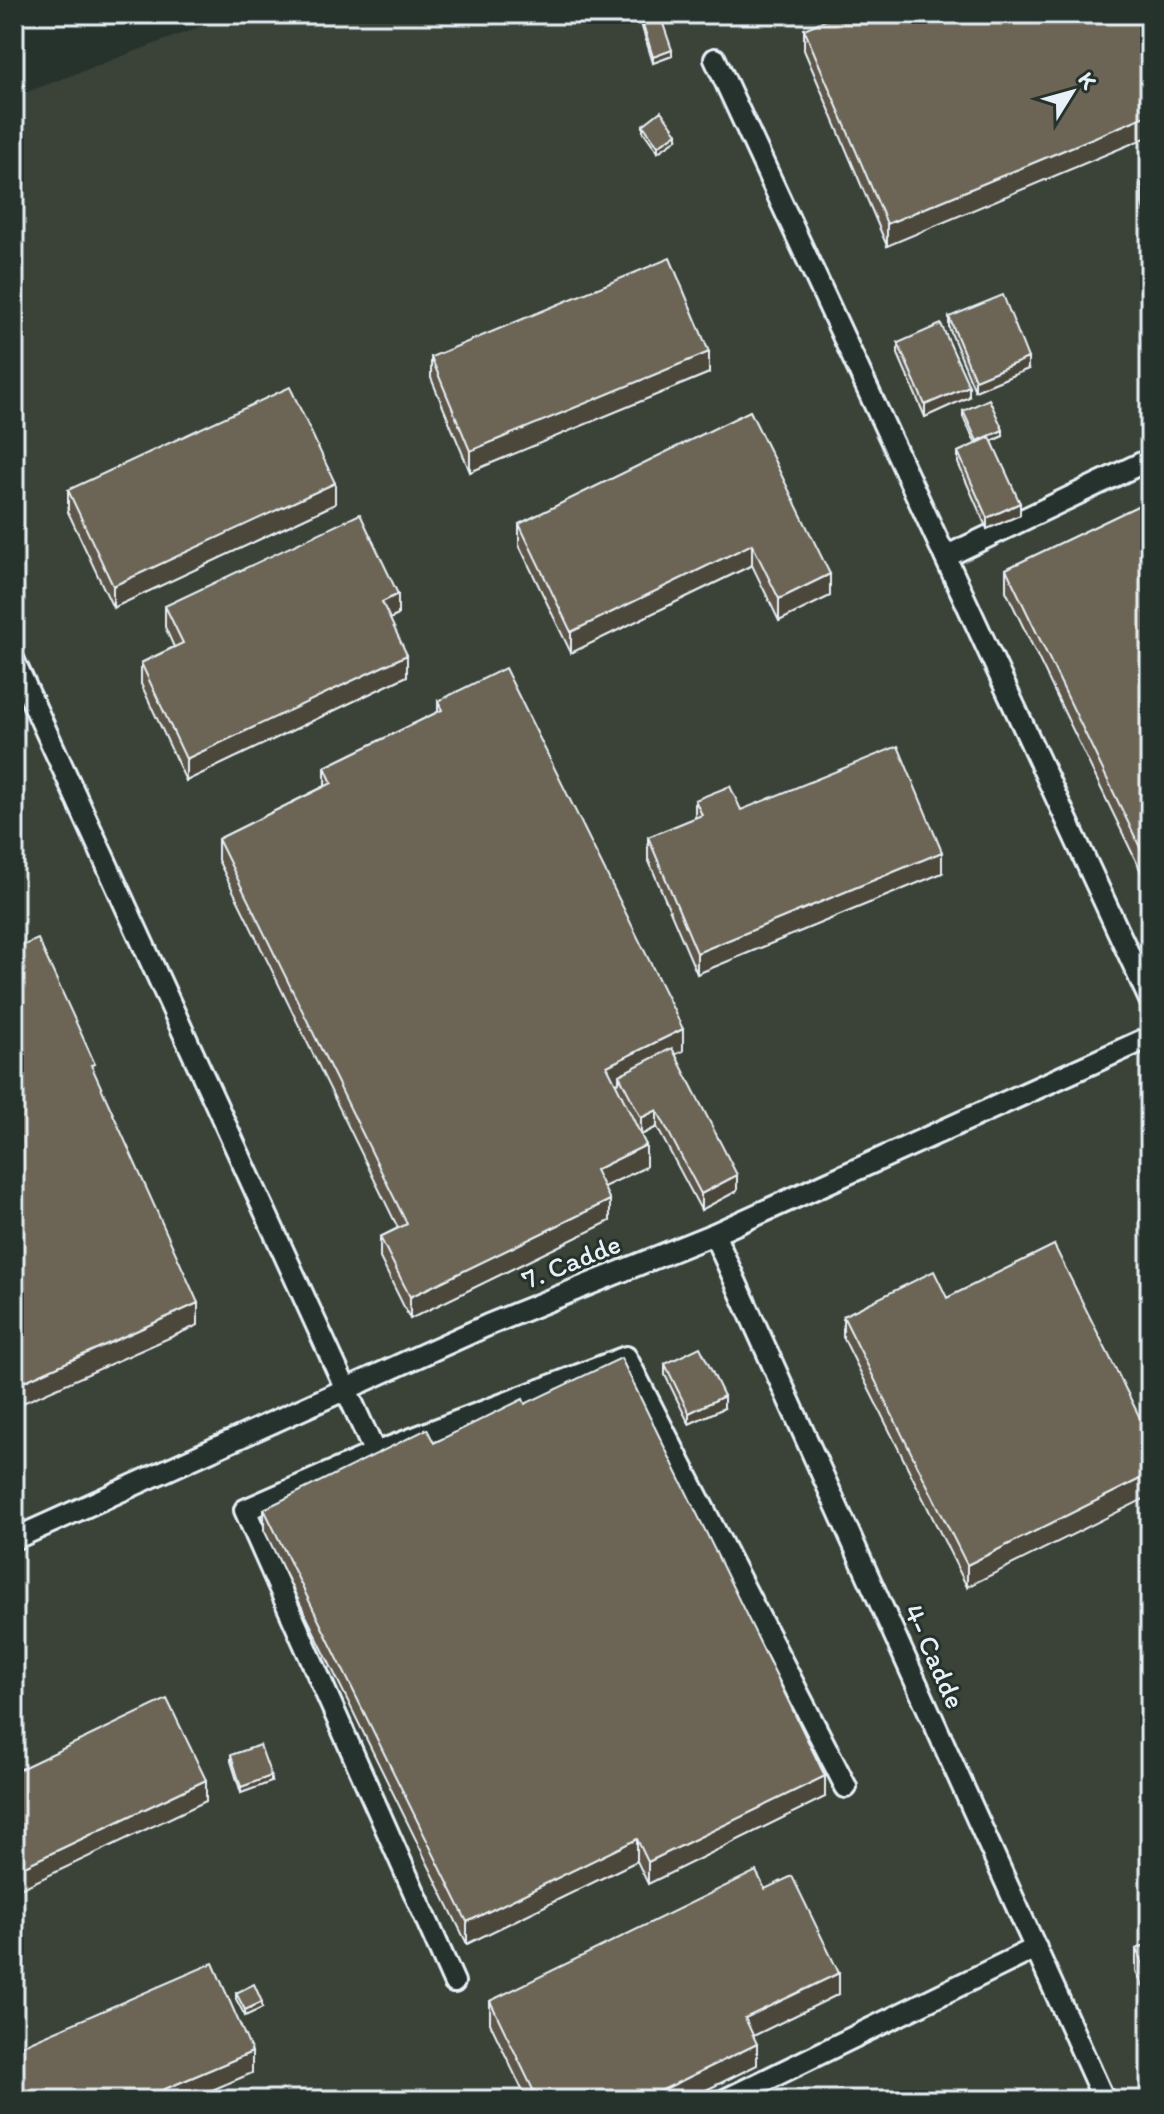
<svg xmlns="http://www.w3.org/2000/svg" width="1164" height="2114" viewBox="0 0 1164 2114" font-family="Itim,sans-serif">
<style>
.built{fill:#3b4239}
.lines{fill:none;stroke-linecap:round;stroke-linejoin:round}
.lane-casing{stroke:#e8f1f8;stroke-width:26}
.lane{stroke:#26332d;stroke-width:20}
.wall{fill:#5d5748;stroke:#e8f1f8;stroke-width:2}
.shaded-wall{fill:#4c473b;stroke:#e8f1f8;stroke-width:2}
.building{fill:#6c6554;stroke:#e8f1f8;stroke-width:2}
.labels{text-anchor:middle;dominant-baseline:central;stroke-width:6;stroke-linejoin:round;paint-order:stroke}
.street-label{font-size:28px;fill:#e8f1f8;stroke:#26332d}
</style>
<rect width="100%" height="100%" fill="#26332d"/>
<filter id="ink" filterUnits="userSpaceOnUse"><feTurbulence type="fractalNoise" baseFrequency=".0125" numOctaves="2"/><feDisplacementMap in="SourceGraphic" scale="16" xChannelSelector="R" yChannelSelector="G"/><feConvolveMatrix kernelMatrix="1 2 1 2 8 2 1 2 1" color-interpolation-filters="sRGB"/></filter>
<g filter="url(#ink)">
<path class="built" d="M234,14h916v2086h-1136v-2003z"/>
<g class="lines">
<defs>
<path id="lane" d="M715,59l435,941
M945,557l205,-98
M14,661l361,792 -130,57 209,472
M714,1234l390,866
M375,1453l251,-96 220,430
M14,1539l474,-214 226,-91 436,-197
M725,2100l311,-152"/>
</defs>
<use href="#lane" class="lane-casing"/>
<use href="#lane" class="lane"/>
</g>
<path class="wall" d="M1150,14l-263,232 -83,-196v-21z
M642,21l30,35 -19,7 -11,-36z
M643,125l34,14 -19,13 -15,-21z
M1150,180v43l-8,-19v-21z
M949,317l79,52 -53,22 -26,-63z
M898,343l71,54 -44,20 -27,-63z
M431,357l278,16 -239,99 -39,-94z
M750,411l80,185 -51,25 -27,-56 -181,88 -52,-108v-21z
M963,411l40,25 -11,5 28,74 -33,14 -29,-66v-11l18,-8 -13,-27z
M68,490l267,14 -222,104 -45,-96z
M1150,500v390l-144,-299v-22z
M165,606l233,9 -8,4 17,57 -221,105 -45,-97v-21l33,-16 -9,-20z
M438,701l245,350 -8,3 62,137 -36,19 -44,-83 -16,8 5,32 -43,20 7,34 -200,98 -30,-61v-21l18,-9 -180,-368v-21l107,-53v-19l113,-55z
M695,800l46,10 201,63 -245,101 -49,-115v-22l47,-19z
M1054,1245l-87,342 -124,-250v-21l104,-18z
M665,1364l59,44 -35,16 -24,-49z
M525,1404l300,393 -177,87 -11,-23 -170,83 -203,-414v-21l170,-66z
M231,1755l40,27 -30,11 -10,-32z
M765,1889l74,105 -86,42 4,29 -71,35h-159l-37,-77v-22z
M1150,1943v58l-14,-30v-22z
M236,1993l26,15 -17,8 -9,-17z"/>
<path class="shaded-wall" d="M672,50v6l-19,7v-6z
M1150,114v22l-263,110v-22z
M677,133v6l-19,13v-6z
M709,352v21l-239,99v-21z
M1028,358v11l-53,22v-11z
M969,386v11l-44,20v-12z
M1003,430v6l-26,11v-6z
M335,483v21l-222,104v-22z
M1020,503v12l-33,14v-11z
M752,544v21l-181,88v-21z
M830,574v22l-51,25v-22z
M398,594v21l-16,8v-21z
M407,655v21l-221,105v-22z
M942,852v21l-245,101v-21z
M683,1029v22l-61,30 -3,-6v7l-12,6v-22z
M657,1110v17l-16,8v-17z
M646,1145v22l-51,24v-21z
M737,1175v16l-36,19v-16z
M610,1200v21l-200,98v-22z
M198,1303v22l-184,82v-21z
M724,1396v12l-35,16v-11z
M1150,1474v22l-183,91v-22z
M271,1776v6l-30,11v-6z
M825,1776v21l-177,87v-22z
M206,1780v21l-192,91v-21z
M637,1839v22l-170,83v-22z
M839,1973v21l-94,46v-22z
M262,2002v6l-17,8v-6z
M757,2044v21l-71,35h-44z
M252,2052v21l-63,27h-50z"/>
<path class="building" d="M839,14h311v100l-263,110 -83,-195z
M660,15l12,35 -19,7 -11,-36z
M661,111l16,22 -19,13 -15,-21z
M1150,180v21l-8,-18z
M670,258l39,94 -239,99 -39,-94z
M1003,295l25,63 -53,22 -26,-63z
M941,324l28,62 -44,19 -27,-62z
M290,387l45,96 -222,103 -45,-96z
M989,399l14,31 -26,11 -14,-30z
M750,411l80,163 -51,25 -27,-55 -181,88 -52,-108z
M990,437l30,66 -33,15 -29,-66z
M1150,500v368l-144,-299z
M360,514l38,80 -16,8 25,53 -221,104 -45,-96 42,-20 -18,-37z
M505,668l178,361 -76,37 39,79 -51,25 15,30 -200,97 -30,-60 27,-13 -189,-385 114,-56 -7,-16 117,-57 -4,-9z
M898,746l44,106 -245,101 -49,-116 54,-22 -7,-15 35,-14 11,24z
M14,929l8,17 16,-7 57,125 -4,1 107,238 -184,83z
M672,1048l65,127 -36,19 -44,-84 -16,8 -22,-43z
M1054,1245l96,193v36l-183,91 -124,-249 91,-45 13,27z
M700,1347l24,49 -35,17 -24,-49z
M621,1358l204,418 -177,86 -11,-23 -170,83 -203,-413 163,-80 7,14 89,-44 2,5z
M167,1699l39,81 -192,91v-99z
M260,1745l11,31 -30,11 -10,-32z
M756,1871l9,18 27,-13 47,97 -94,45 12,26 -115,56h-104l-48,-99z
M1150,1943v36l-14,-30z
M213,1963l39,89 -113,48h-125v-51z
M254,1984l8,18 -17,8 -9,-17z"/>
</g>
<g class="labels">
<g class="street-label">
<text transform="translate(571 1261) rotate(-22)">7. Cadde</text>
<text transform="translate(935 1656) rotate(66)">4- Cadde</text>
</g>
</g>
<rect width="1164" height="2114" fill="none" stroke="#26332d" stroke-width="48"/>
<rect x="24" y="24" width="1116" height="2066" fill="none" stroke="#e8f1f8" stroke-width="3" filter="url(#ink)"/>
<g transform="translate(1072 92) rotate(53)" stroke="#26332d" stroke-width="6" paint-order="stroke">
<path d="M0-6L14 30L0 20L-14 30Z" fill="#e8f1f8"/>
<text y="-12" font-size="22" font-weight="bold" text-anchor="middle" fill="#e8f1f8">K</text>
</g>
</svg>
